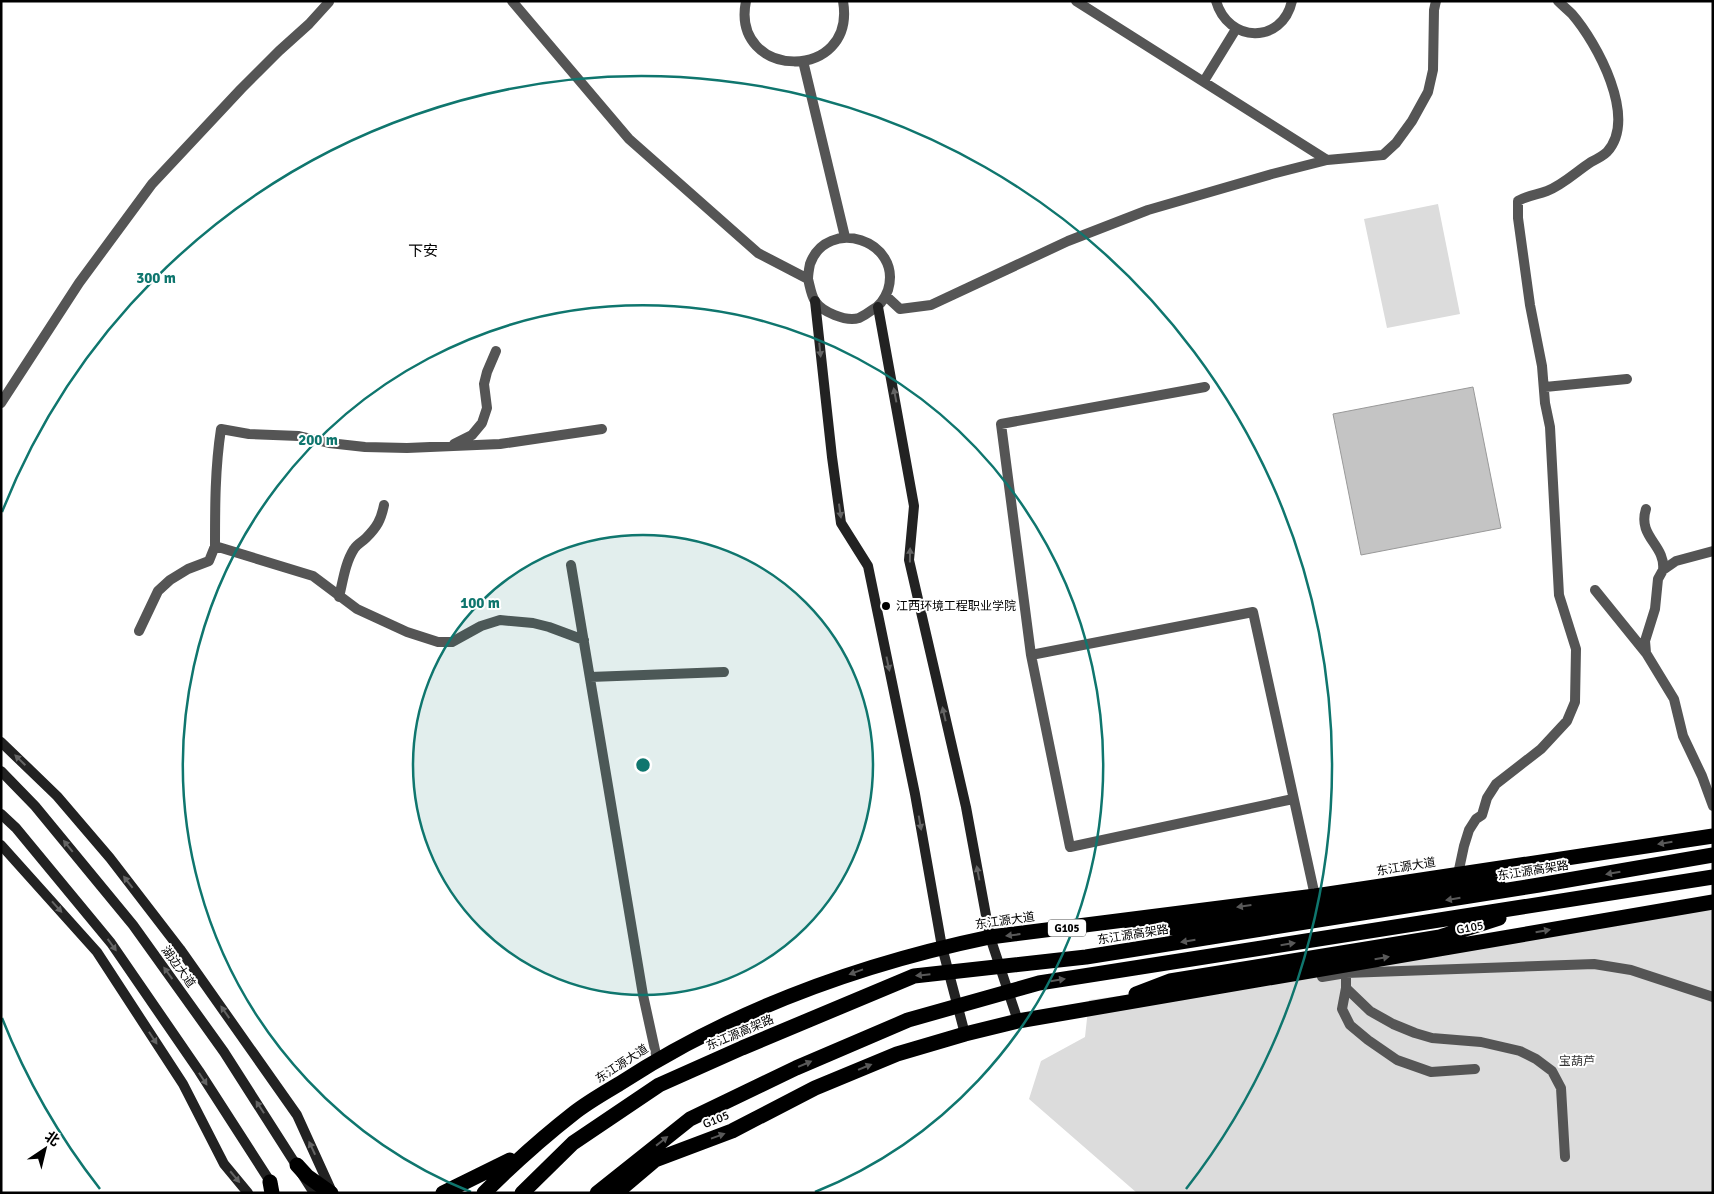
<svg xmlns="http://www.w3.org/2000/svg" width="1714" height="1194" viewBox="0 0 1714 1194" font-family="Signika,'Noto Sans SC',sans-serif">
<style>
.green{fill:#dcdcdc}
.building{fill:#c4c4c4;stroke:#999}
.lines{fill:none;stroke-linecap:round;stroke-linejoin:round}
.street{stroke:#555;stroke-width:10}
.secondary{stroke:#222;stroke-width:10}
.highway{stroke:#000;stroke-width:15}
.oneway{fill:#646464}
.oneway2{fill:#595959}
.ring{fill:none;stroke:#0f766e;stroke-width:2.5}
.poi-dot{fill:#000;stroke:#fff;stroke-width:2}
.labels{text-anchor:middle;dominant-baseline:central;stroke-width:4;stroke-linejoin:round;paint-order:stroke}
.shield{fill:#fff;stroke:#4c4c4c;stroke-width:1}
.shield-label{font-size:11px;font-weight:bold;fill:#000}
.poi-label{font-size:12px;fill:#000;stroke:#fff;text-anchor:start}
.street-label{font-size:12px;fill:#000;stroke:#fff}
.park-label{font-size:12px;fill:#333;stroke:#fff}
.quarter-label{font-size:15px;fill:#000;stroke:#fff}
.centre{fill:#0f766e;stroke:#fff;stroke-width:2.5}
.ring-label{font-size:15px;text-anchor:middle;font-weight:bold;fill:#0f766e;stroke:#fff;stroke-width:4;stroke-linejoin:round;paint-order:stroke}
</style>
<rect width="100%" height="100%" fill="#fff"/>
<path class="green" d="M1438,204l22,110 -73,14 -23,-109z
M1713,907v286h-576l-108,-94 12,-38 44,-24 4,-37 152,-21z"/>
<path class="building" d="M1473,387l28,141 -140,27 -28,-141z"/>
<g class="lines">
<path class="street" d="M512,1l117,138 129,114 50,26c2,7 3,16 7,22 7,11 31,21 44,17 4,-2 9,-5 13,-8 8,-4 13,-12 16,-20 15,-50 -61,-74 -78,-26 -1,5 -2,10 -2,15
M746,1c-16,79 111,82 97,0
M1076,1l251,159
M1216,1c12,42 66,44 76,0
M803,61l42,176
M1204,81l32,-52
M886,296l14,13 31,-4 137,-64 80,-31 124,-36 55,-14 56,-5 13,-12 16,-22 16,-29 5,-22 1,-60 2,-9
M1205,387l-204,37 30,231 39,192 223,-48
M1545,387l82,-8
M1,403l78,-120 73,-99 89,-95 38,-38 30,-27 20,-22
M454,444l18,-9 10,-12 5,-15 -3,-24 3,-12 9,-21
M1646,509c-9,28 20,36 17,61
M1713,551l-37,10 -13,9 -5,9 -3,30 -10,32 1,12 28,46 9,37 19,40 11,30
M571,565l72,430 14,64
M1595,590l51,63
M339,597c4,-16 6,-34 15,-48 3,-5 8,-7 12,-11 11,-11 15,-18 18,-33
M139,631l19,-40 12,-11 18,-11 21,-8 6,-15
M584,640l-35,-13 -16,-4 -33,-3 -19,6 -29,16h-14l-31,-10 -50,-23 -44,-33 -98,-30c0,-39 0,-78 6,-117l28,5 50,2 30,7 36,4 42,1 93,-4 102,-15
M1031,655l222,-43 62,284
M590,677l134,-5
M1458,874l6,-28 5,-16 7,-11 6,-4 5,-17 9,-14 45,-35 26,-28 8,-19 1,-53 -17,-54 -9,-168 -5,-24 -3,-37 -12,-61 -12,-87v-17c11,-6 18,-6 29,-10 16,-6 30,-20 44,-29 6,-3 12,-6 16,-10 31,-34 -10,-109 -35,-138 -4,-4 -9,-8 -14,-13
M1346,973v15l-4,21 8,16 18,15 29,20 34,12 44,-3
M1322,977l24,-4 248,-9 37,6 82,27
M1346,988l24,23 23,13 22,9 17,5 49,4 39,9 16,8 16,12 9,17 4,69"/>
<path class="secondary" d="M815,301l17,156 9,66 27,43 47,228 27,153 23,87
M878,307l36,199 -5,54 57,247 24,130 28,84
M1,742l56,54 53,62 70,91 117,166 35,77
M1,771l34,35 98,119 91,127 90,141
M1,814l15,14 95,115 88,128 74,115
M1,845l96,107 86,132 41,80 24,29"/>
<path class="highway" d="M1132,929l40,-1 298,-44h28
M1136,994l34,-13 270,-44 59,-19
M297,1165l10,11 24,17
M270,1182l2,11
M443,1193l67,-33
M484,1193c29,-29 58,-55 90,-80 14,-11 30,-20 45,-29 112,-73 241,-120 371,-147l325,-41 398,-60
M522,1193l51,-50 86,-58 83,-37 172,-72 172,-19 453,-72 174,-30
M597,1193l93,-74 106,-51 112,-48 131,-37 674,-106
M616,1193l39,-33 77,-29 83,-43 82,-34 68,-20 53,-13 695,-119"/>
</g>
<defs><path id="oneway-solid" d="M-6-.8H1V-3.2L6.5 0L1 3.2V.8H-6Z" transform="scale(1.25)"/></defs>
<g class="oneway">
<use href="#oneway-solid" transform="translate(820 350) rotate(84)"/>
<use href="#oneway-solid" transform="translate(895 395) rotate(-101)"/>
<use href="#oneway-solid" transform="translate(840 511) rotate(82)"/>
<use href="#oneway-solid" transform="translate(910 555) rotate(-89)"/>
<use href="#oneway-solid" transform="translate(888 664) rotate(78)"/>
<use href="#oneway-solid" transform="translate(944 714) rotate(-103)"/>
<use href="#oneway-solid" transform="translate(20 760) rotate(-136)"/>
<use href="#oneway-solid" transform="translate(920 823) rotate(80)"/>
<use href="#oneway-solid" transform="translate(68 846) rotate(-129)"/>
<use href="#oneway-solid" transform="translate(978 873) rotate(-101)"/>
<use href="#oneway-solid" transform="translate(128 882) rotate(-128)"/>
<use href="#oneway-solid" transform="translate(57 907) rotate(48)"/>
<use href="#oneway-solid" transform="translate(112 945) rotate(54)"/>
<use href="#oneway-solid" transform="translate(168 973) rotate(-126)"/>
<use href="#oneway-solid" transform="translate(225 1012) rotate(-125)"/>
<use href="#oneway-solid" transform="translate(153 1038) rotate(57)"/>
<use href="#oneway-solid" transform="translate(203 1079) rotate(57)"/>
<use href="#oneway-solid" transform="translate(260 1107) rotate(-123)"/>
<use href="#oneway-solid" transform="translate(312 1148) rotate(-115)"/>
<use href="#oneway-solid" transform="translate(235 1177) rotate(50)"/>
</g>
<g class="oneway2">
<use href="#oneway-solid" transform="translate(1665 843) rotate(171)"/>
<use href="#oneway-solid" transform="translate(1613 873) rotate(170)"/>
<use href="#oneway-solid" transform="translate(1453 899) rotate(171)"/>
<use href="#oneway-solid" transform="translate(1244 906) rotate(172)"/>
<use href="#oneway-solid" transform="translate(1543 931) rotate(-10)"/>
<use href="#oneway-solid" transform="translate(1013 935) rotate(173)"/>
<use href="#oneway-solid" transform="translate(1188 941) rotate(171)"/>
<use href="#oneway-solid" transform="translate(1288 944) rotate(-9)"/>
<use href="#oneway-solid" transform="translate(1382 958) rotate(-10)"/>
<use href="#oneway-solid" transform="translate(856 972) rotate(160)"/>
<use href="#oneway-solid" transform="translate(923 975) rotate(174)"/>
<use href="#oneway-solid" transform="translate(1058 980) rotate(-9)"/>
<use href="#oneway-solid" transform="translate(805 1064) rotate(-23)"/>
<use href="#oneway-solid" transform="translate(865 1067) rotate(-22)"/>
<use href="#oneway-solid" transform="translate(718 1136) rotate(-20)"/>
<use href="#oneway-solid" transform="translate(662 1141) rotate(-38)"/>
</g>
<circle cx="643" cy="765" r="230" fill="#0f766e" fill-opacity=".12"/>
<g class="ring">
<circle cx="643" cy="765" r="230"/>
<path d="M471 1192A460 460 0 1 1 815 1192"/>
<path d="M100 1189A689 689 0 0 1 2 1018M2 512A689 689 0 1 1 1186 1189"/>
</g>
<circle class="poi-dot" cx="886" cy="606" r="5"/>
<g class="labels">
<rect class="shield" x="1048" y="919.5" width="38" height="17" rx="4"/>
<g class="shield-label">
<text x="1067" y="928">G105</text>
</g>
<g class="poi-label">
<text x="896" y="606">江西环境工程职业学院</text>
</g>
<g class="street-label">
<text transform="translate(1406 867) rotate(-9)">东江源大道</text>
<text transform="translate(1533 871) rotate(-9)">东江源高架路</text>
<text transform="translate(1005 921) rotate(-8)">东江源大道</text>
<text transform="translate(1470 928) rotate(-10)">G105</text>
<text transform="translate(1133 935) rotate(-9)">东江源高架路</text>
<text transform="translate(178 967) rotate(54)">湖边大道</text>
<text transform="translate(740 1033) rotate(-23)">东江源高架路</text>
<text transform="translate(622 1064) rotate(-33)">东江源大道</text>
<text transform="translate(716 1120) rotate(-22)">G105</text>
</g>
<g class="park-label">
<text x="1577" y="1061">宝葫芦</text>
</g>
<g class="quarter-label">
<text x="423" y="251">下安</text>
</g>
</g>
<circle cx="643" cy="765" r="8" class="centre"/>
<g class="ring-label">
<text x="156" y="283">300 m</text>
<text x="318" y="445">200 m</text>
<text x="480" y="608">100 m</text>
</g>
<rect width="1714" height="1194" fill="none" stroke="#000000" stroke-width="5"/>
<g transform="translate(45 1149) rotate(35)" stroke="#ffffff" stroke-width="4" paint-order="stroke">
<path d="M0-4L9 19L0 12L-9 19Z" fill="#000000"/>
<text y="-8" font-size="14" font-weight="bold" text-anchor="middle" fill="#000000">北</text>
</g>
</svg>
